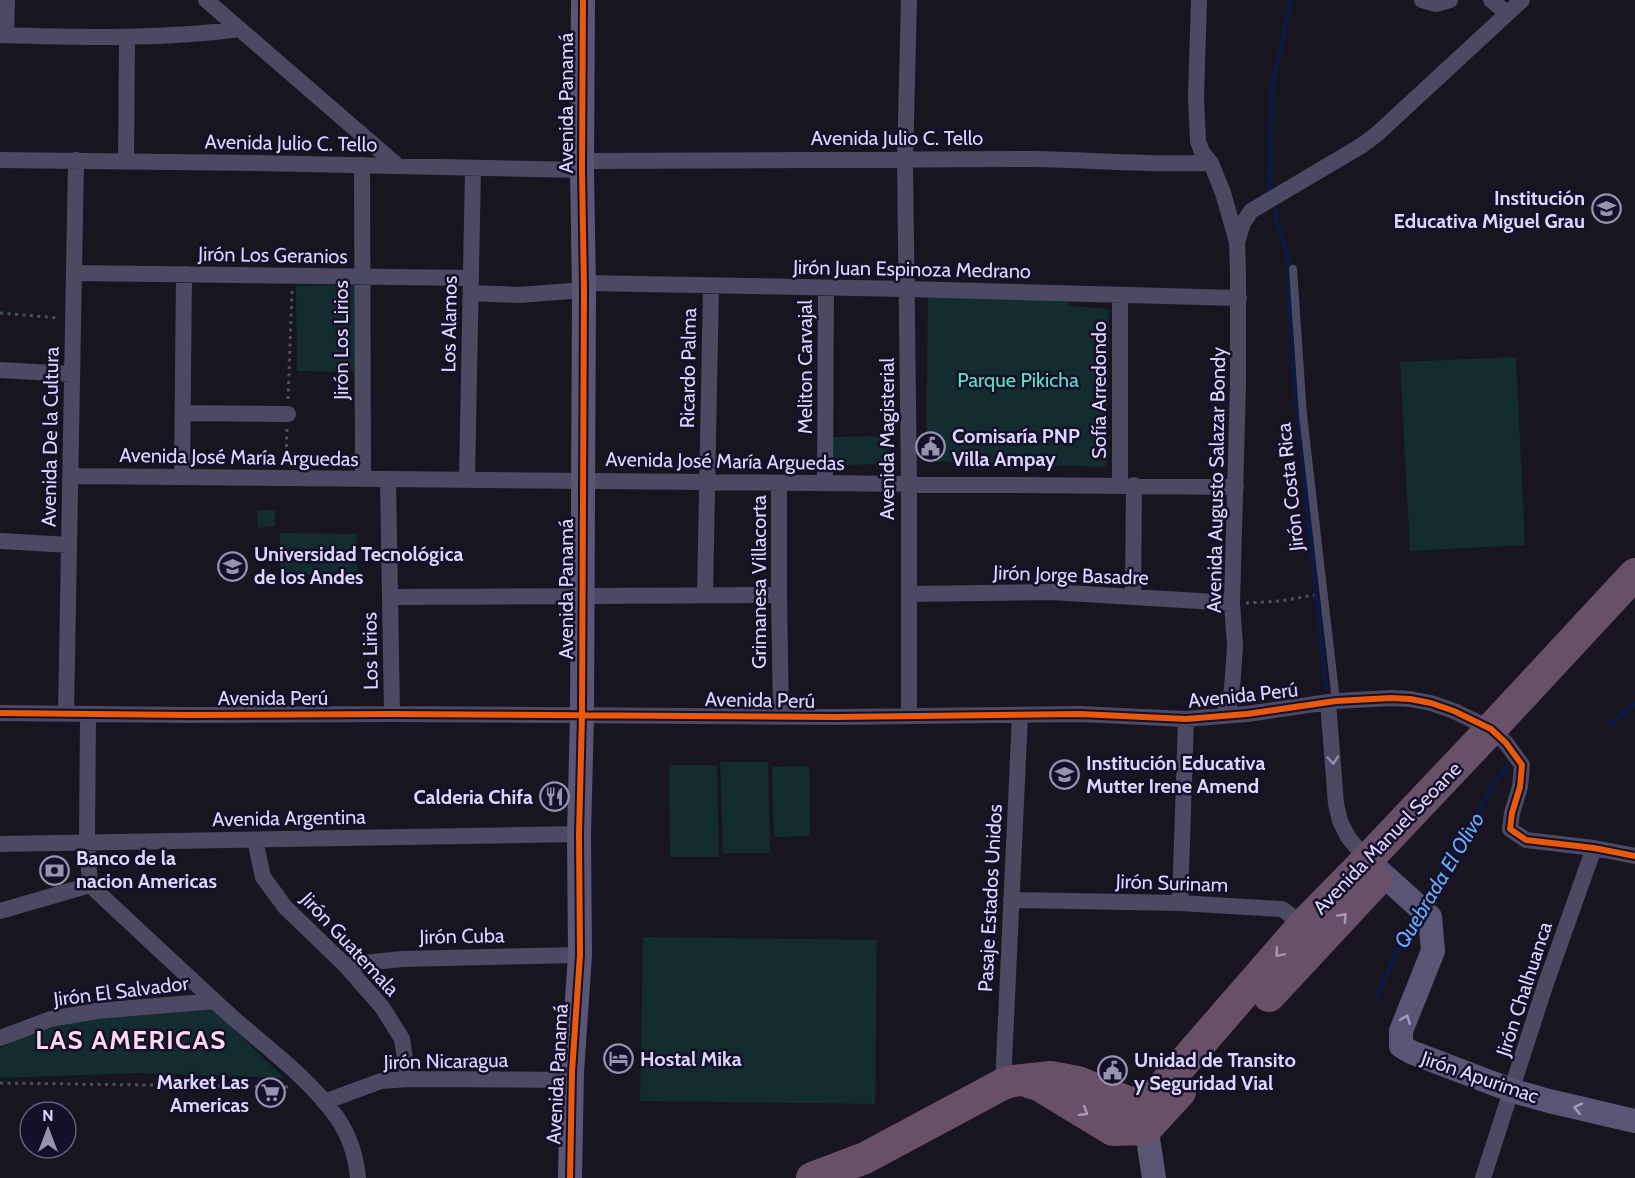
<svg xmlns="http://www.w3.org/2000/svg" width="1635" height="1178" viewBox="0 0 1635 1178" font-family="Cabin,sans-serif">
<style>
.green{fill:#132c2f}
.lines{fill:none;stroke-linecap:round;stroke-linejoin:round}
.stream{stroke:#0a1a43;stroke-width:4.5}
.path{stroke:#475362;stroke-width:3;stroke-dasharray:3 4.5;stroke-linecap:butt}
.lane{stroke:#4c4962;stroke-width:8}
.street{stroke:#4c4962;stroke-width:16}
.secondary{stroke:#595675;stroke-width:24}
.highway{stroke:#675068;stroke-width:32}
.cycleway-casing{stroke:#150f27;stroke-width:10}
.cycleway{stroke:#e8590c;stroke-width:6}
.oneway{stroke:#948fb0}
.oneway2{stroke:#a899bb}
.oneway3{stroke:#a29cc1}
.labels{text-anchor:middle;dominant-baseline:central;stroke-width:5;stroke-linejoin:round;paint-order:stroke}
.street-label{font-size:20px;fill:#ddd5ff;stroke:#150f27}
.poi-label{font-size:20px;font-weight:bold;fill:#ddd5ff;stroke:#150f27;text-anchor:start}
.park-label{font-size:20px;fill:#5de3ca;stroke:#150f27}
.water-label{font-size:21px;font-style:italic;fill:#63adff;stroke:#150f27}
.district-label{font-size:26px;font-weight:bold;letter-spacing:1.5px;fill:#ffd7ee;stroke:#150f27}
</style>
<rect width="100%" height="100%" fill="#181521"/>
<path class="green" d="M358,285l-4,87 -57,-1 -1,-85z
M928,291l137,7 5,8 39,3 -2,158 -181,-6z
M1516,357l9,188 -115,6 -10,-189z
M891,436l-1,25 -4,3 -49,1 -5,-4v-24z
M257,510h18v16l-17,2z
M280,533l77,1v41l-77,-1z
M720,762h48l2,91h-47z
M669,765h48l2,92h-49z
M809,766l1,70 -36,1 -2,-70z
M643,937l234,3 -2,164 -235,-3z
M213,1009l71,69 -146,-5 -138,5v-30c15,-7 31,-15 47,-19 54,-14 111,-16 166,-20z"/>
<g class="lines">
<path class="stream" d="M1291,0l-19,89 -3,90 8,42 11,34 4,103 34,330
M1611,724l24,-20
M1426,903l67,-118 14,-19
M1377,998l17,-41 25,-42"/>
<path class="path" d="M0,313l59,5
M288,399l4,-108
M286,462l1,-33
M1246,603l35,-2 33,-6
M0,1083l289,4"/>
<path class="lane" d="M1293,269l10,146 33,286"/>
<path class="street" d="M206,0l192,166
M1199,0l-3,97 2,44 4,11 9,11 12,30 14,49 1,30v112l-6,219 3,43 -3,43 -3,16 -7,11
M1422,0l14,4 14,-4
M1491,0l16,13
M0,35c80,2 160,5 240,-6
M6,35l1,-35
M0,160l256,3 326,7
M126,161l1,-124
M582,161c151,0 301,-2 452,-2 59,1 118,6 177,4
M362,165l1,314
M1237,242l6,-19 8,-12 110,-65 16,-12 145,-134
M74,273l397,5
M584,283l323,6 332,9
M471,293l48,2 65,-5
M1120,295v190
M0,370l72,4
M183,413l105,1
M71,476l1165,11
M182,477l2,-203
M388,479l4,235
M467,480l6,-312
M779,483v112l2,121
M825,483l1,-195
M0,541l69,4
M909,594l142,-2 181,11
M705,595l6,-309
M390,597l389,-2
M1133,597l1,-112
M1328,702l8,102 4,17 8,16 19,23
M0,713l188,2 204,-1 444,3 244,-3 106,5 61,-5 89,-13 55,-3 19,1 21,4 23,8 37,18 15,14 16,22 -2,22 -8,26 -2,16 16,11 68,8 41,8
M66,714l10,-554
M88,714l-1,129 3,42c47,44 95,89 143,133 36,31 78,62 105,101 12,18 18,37 20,59
M909,716v-232l-4,-324 4,-160
M255,840l8,37 22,30 60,58 37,42 20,32 6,40
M0,844l579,-10
M1011,900l169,3 102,6 25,18
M1180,903l6,-184
M0,911l90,-26
M345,965l57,-6 178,-4
M0,1038l51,-19 46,-8 118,-10
M1003,1084l17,-369
M324,1102l57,-21 27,-2 164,1
M1483,1178l62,-192 49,-138"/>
<path class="secondary" d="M1368,861l62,56 3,34 -32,80v15l10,6 102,39 36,10 86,20
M1144,1112l10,66
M570,1178l2,-106 8,-117 -1,-121 3,-119 2,-425 -2,-120 1,-170"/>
<path class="highway" d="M1269,996l107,-115
M1031,1083l8,2 74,45 33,-1 34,-37
M812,1178l53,-20 138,-74 10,-3 38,-4 27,5 50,20 14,1 17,-12 145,-167 63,-64 124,-131 144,-155"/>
<defs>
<path id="cycleway" d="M0,713l188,2 204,-1 444,3 244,-3 106,5 61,-5 89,-13 55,-3 19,1 21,4 23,8 37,18 15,14 16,22 -2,22 -8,26 -2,16 16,11 68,8 41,8
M570,1178l2,-106 8,-117 -1,-121 3,-119 2,-425 -2,-120 1,-170"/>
</defs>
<use href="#cycleway" class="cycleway-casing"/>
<use href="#cycleway" class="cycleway"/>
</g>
<defs><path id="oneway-chevron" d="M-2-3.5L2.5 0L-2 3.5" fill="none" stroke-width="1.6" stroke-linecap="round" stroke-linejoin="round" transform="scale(1.5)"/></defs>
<use class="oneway" href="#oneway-chevron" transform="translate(1333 760) rotate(85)"/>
<g class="oneway2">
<use href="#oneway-chevron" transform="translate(1343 917) rotate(-47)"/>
<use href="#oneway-chevron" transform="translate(1279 953) rotate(131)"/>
<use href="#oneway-chevron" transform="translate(1084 1112) rotate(31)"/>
</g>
<g class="oneway3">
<use href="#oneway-chevron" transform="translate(1406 1019) rotate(-68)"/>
<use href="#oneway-chevron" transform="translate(1578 1108) rotate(-167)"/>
</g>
<defs>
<symbol id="school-ring" viewBox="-11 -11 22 22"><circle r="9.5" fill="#150f27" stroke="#9892b1" stroke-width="1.5"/><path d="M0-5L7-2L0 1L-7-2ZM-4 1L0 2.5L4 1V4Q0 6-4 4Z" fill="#9892b1"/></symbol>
<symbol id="civic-ring" viewBox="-11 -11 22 22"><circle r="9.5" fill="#150f27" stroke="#9892b1" stroke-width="1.5"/><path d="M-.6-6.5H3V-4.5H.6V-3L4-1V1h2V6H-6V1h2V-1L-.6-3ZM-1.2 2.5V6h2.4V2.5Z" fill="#9892b1"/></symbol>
<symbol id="university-ring" viewBox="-11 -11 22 22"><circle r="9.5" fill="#150f27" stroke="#9892b1" stroke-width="1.5"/><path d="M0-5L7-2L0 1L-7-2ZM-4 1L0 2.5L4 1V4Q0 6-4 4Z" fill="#9892b1"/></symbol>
<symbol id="restaurant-ring" viewBox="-11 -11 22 22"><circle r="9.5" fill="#150f27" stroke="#9892b1" stroke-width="1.5"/><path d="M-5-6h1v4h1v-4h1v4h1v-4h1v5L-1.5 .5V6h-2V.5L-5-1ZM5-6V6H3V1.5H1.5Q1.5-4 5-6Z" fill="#9892b1"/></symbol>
<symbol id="bank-ring" viewBox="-11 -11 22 22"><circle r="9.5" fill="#150f27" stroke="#9892b1" stroke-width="1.5"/><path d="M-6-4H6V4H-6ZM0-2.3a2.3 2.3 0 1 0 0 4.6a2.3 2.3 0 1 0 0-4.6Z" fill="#9892b1"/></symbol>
<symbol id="hotel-ring" viewBox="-11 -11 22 22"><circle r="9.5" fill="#150f27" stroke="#9892b1" stroke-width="1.5"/><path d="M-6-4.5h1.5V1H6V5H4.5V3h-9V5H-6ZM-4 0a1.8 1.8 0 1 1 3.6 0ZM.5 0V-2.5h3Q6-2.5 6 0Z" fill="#9892b1"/></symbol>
<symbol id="supermarket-ring" viewBox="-11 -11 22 22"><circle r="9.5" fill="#150f27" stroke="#9892b1" stroke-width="1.5"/><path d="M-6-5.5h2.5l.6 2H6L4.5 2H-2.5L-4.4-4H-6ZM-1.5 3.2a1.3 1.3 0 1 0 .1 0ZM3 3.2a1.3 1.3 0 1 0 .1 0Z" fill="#9892b1"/></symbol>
</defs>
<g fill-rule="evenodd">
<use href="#school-ring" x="1590" y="192" width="33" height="33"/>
<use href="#civic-ring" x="914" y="430" width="33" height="33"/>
<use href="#university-ring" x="216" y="550" width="33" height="33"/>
<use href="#school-ring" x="1048" y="758" width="33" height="33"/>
<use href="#restaurant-ring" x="538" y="780" width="33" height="33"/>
<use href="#bank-ring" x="38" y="854" width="33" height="33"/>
<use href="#hotel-ring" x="602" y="1042" width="33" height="33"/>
<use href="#civic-ring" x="1096" y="1054" width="33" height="33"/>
<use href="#supermarket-ring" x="254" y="1076" width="33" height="33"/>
</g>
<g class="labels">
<g class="street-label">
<text transform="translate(566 103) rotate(-90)">Avenida Panamá</text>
<text x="897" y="138">Avenida Julio C. Tello</text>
<text transform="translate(291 143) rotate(1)">Avenida Julio C. Tello</text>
<text transform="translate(273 255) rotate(1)">Jirón Los Geranios</text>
<text transform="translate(912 269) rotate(1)">Jirón Juan Espinoza Medrano</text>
<text transform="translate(449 324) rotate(-89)">Los Alamos</text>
<text transform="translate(341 340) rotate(-90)">Jirón Los Lirios</text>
<text transform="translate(805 367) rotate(-90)">Meliton Carvajal</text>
<text transform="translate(688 368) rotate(-89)">Ricardo Palma</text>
<text transform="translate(1099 390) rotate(-90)">Sofía Arredondo</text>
<text transform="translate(50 437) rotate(-89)">Avenida De la Cultura</text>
<text transform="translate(887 439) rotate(-90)">Avenida Magisterial</text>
<text transform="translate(239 457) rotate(1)">Avenida José María Arguedas</text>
<text transform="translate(725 461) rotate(1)">Avenida José María Arguedas</text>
<text transform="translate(1216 480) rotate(-89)">Avenida Augusto Salazar Bondy</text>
<text transform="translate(1290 487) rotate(-96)">Jirón Costa Rica</text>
<text transform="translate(1071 575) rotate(2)">Jirón Jorge Basadre</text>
<text transform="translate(759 582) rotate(-90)">Grimanesa Villacorta</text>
<text transform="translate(566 589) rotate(-90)">Avenida Panamá</text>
<text transform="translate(370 651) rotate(-91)">Los Lirios</text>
<text transform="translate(1243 695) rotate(-6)">Avenida Perú</text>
<text x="273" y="698">Avenida Perú</text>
<text transform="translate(760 700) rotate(1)">Avenida Perú</text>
<text transform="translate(289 818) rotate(-1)">Avenida Argentina</text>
<text transform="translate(1387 838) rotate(-46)">Avenida Manuel Seoane</text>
<text transform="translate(1172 883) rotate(2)">Jirón Surinam</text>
<text transform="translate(990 898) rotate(-87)">Pasaje Estados Unidos</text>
<text transform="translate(462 936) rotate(-1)">Jirón Cuba</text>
<text transform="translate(350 944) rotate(47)">Jirón Guatemala</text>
<text transform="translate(1524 989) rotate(-72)">Jirón Chalhuanca</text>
<text transform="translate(121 991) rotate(-7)">Jirón El Salvador</text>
<text transform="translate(446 1061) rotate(-1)">Jirón Nicaragua</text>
<text transform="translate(557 1074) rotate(-87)">Avenida Panamá</text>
<text transform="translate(1480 1077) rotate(19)">Jirón Apurimac</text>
</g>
<g class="poi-label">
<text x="1585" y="198" text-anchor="end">Institución<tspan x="1585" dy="23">Educativa Miguel Grau</tspan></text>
<text x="952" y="436">Comisaría PNP<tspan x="952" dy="23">Villa Ampay</tspan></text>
<text x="254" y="554">Universidad Tecnológica<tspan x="254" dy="23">de los Andes</tspan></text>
<text x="1086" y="763">Institución Educativa<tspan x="1086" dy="23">Mutter Irene Amend</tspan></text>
<text x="533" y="797" text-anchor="end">Calderia Chifa</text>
<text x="76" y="858">Banco de la<tspan x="76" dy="23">nacion Americas</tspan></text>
<text x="640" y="1059">Hostal Mika</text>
<text x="1134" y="1060">Unidad de Transito<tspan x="1134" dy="23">y Seguridad Vial</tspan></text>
<text x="249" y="1082" text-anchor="end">Market Las<tspan x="249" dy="23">Americas</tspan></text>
</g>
<g class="park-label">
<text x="1018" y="380">Parque Pikicha</text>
</g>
<g class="water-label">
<text transform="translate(1439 880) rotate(-59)">Quebrada El Olivo</text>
</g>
<g class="district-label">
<text x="131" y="1040">LAS AMERICAS</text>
</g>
</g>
<g transform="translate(48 1130)"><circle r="28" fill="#150f27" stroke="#655e7d" stroke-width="1.5"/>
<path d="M0-4.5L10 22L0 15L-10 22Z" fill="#9892b1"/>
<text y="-9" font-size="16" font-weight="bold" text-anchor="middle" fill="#ddd5ff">N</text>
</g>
</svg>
